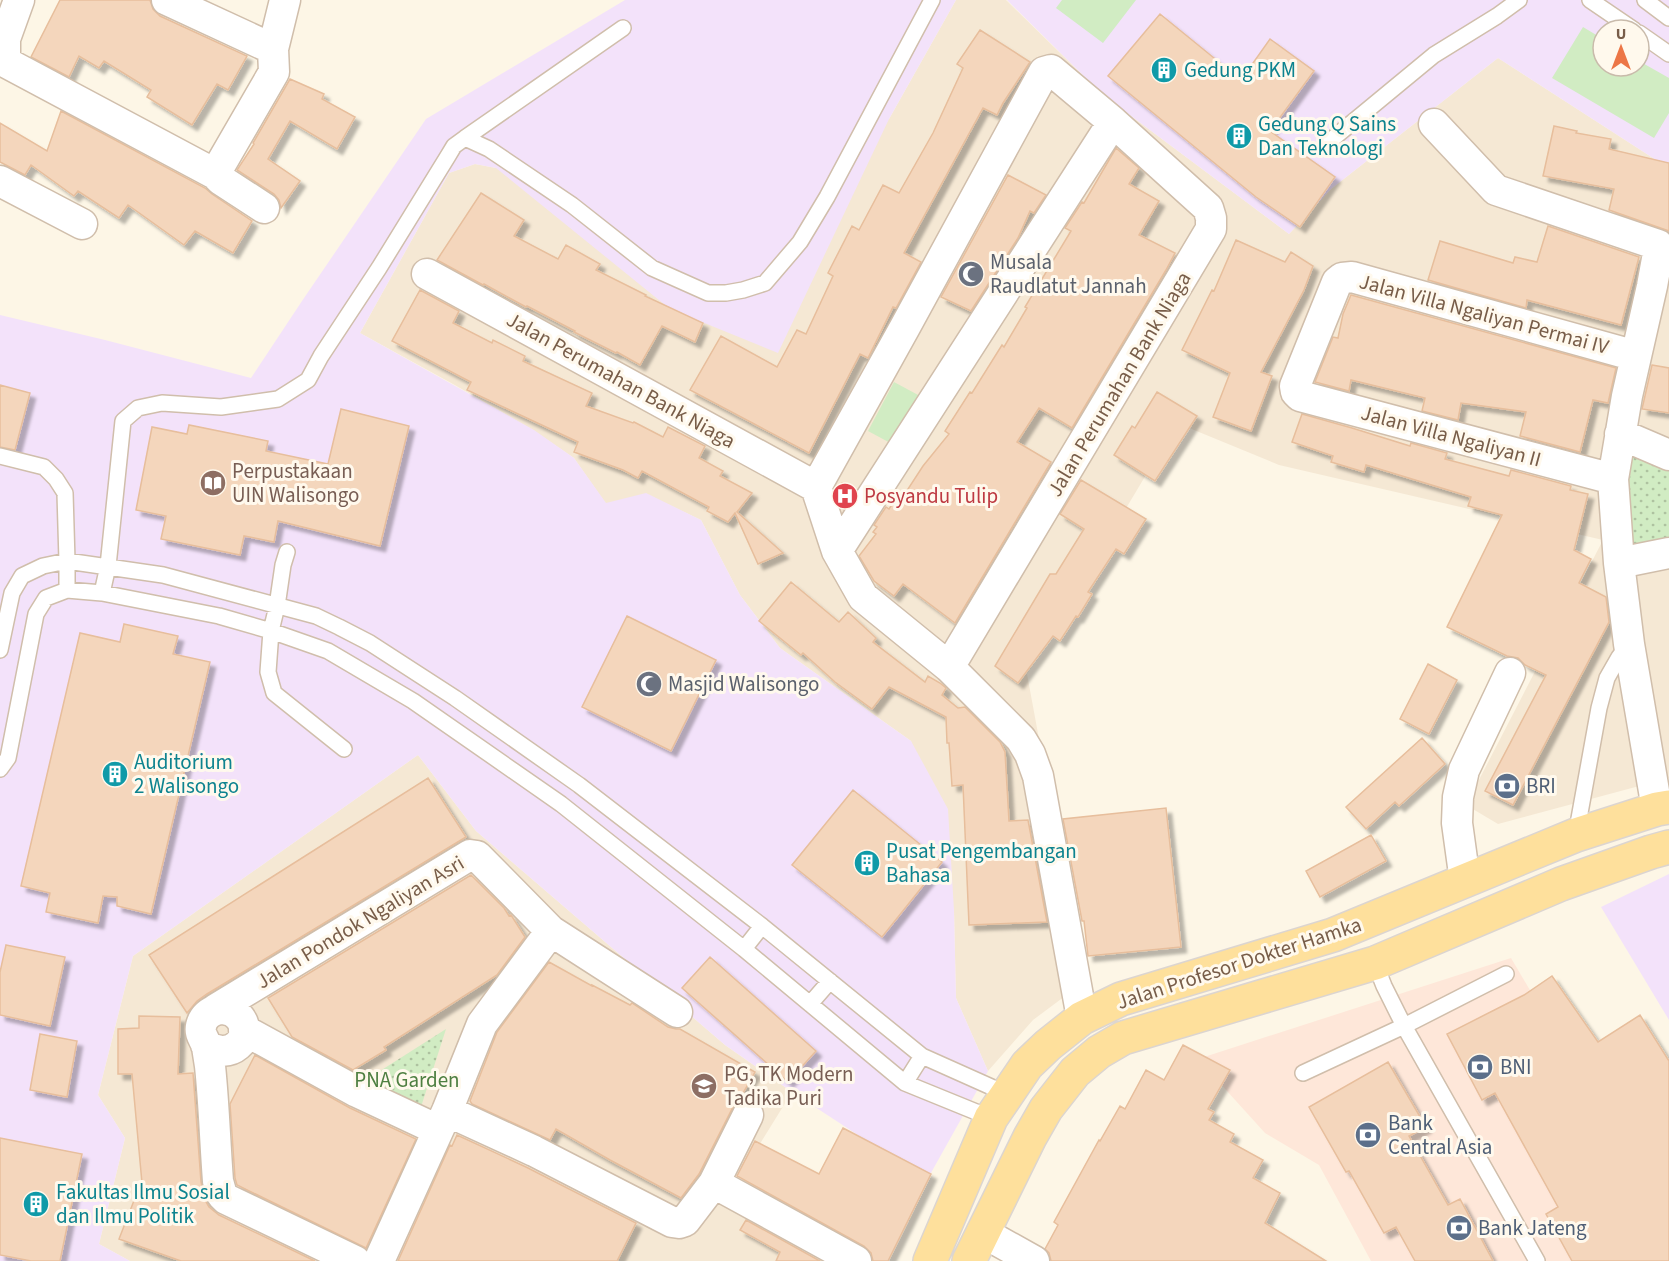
<svg xmlns="http://www.w3.org/2000/svg" width="1669" height="1261" viewBox="0 0 1669 1261" font-family="'Source Sans 3',sans-serif">
<style>
.residential{fill:#f5e8d4}
.commercial{fill:#fee7d9}
.education{fill:#f3e2fa;fill-rule:evenodd}
.green{fill:#d1ecc3}
.park{fill:url(#park-dots)}
.building{fill:#f4d6bc;stroke:#e7be9c;stroke-width:1.5;filter:url(#shadow)}
.lines{fill:none;stroke-linecap:round;stroke-linejoin:round}
.lane-casing{stroke:#d0beab;stroke-width:18}
.street-casing{stroke:#d0beab;stroke-width:33}
.primary-casing{stroke:#dcd5d0;stroke-width:36}
.lane{stroke:#fff;stroke-width:15}
.street{stroke:#fff;stroke-width:30}
.primary{stroke:#fee09c;stroke-width:33}
.labels{text-anchor:middle;dominant-baseline:central;stroke-width:6;stroke-linejoin:round;paint-order:stroke}
.culture-label{font-size:21px;fill:#0d838f;stroke:#fff9ed;text-anchor:start}
.worship-label{font-size:21px;fill:#5b616d;stroke:#fff9ed;text-anchor:start}
.street-label{font-size:21px;fill:#785d49;stroke:#fff9ed}
.education-label{font-size:21px;fill:#785e54;stroke:#fff9ed;text-anchor:start}
.health-label{font-size:21px;fill:#be3a42;stroke:#fff9ed;text-anchor:start}
.service-label{font-size:21px;fill:#4e5e75;stroke:#fff9ed;text-anchor:start}
.park-label{font-size:21px;fill:#4e7f41;stroke:#fff9ed}
</style>
<defs>
<pattern id="park-dots" width="8" height="8" patternUnits="userSpaceOnUse" patternTransform="scale(1.5)"><rect width="8" height="8" fill="#d1ecc3"/><path d="M2 2h.1M6 6h.1" fill="none" stroke="#aec2a0" stroke-width="1.8" stroke-linecap="round"/></pattern>
<filter id="shadow"><feDropShadow dx="5.5" dy="5.5" stdDeviation="1.5" flood-color="#0004"/></filter>
</defs>
<rect width="100%" height="100%" fill="#fdf6e6"/>
<path class="residential" d="M956,0h50l97,95 186,139 42,-45 167,-131 155,100 16,12v608l-171,46 -32,-19 137,-265 -324,-75 -102,-42 -150,251 57,308 -51,38 -45,51 -32,-73 -2,-87 -43,-170 -131,-93 -40,-53 -39,-75 -55,-26 -40,10 -32,-46 -40,-27 -81,-47 -93,-51 89,-160 26,-9 21,4 393,-49z
M418,755l58,76 249,214 67,47 -55,89 142,80h-749l-31,-17 26,-106 -27,-43 35,-139z"/>
<path class="commercial" d="M1511,958l114,193 40,110h-294l-52,-96 -54,-32 -67,-74z"/>
<path class="education" d="M625,0h331l-67,119 -111,234 -108,-44 -174,-141 -21,-4 -26,9 -89,160 174,97 40,28 32,45 40,-10 55,27 39,75 40,53 131,93 37,68 6,102 2,87 32,73 -61,109 -135,-88 -67,-47 -249,-214 -58,-76 -285,201 -35,139 27,43 -26,106 31,17h-130v-946l105,25 146,38 51,-77 124,-182z
M1007,0h662v170l-16,-12 -155,-100 -167,131 -42,45 -186,-139zM1603,30h36v36h-36z
M1669,874v146l-68,-113z"/>
<path class="green" d="M1062,0h74l-33,43 -47,-35z
M1583,27l20,12v27h36v-5l30,17v35l-15,25 -102,-60z
M894,382l26,14 -26,49 -26,-14z"/>
<path class="park" d="M1629,439l40,21v85l-41,12 -6,-78z
M446,1029l-26,81 -62,-25z"/>
<path class="building" d="M60,0h90l3,9 7,7 87,40 -19,34 -11,-6 -25,41 -45,-28 4,-7 -47,-29 -5,7 -20,-12 -10,21 -38,-20z
M1160,14l81,66 29,-41 44,32 -44,60 65,46 -35,50 -44,-30 -148,-121z
M980,30l50,32 -27,41 -6,12 -14,-7 -79,145 17,9 -25,46 -3,-1 -25,51 -8,-4 -51,99 -119,-63 31,-54 56,31 20,-37 9,4 27,-58 -5,-3 24,-47 7,4 24,-45 16,8 34,-60 30,-65 -6,-4z
M290,79l34,15 -2,5 33,18 -18,32 -47,-28 -22,38 32,22 -19,27 -2,-8 -5,-6 -37,-24 17,-26 -1,-1z
M61,111l144,77 7,6 40,27 -19,32 -38,-22 -11,14 -56,-40 -9,13 -41,-27 -4,5 -43,-31 -6,10 -25,-13v-39l47,28z
M1554,126l23,5 -1,2 35,6 -2,10 60,14v68l-60,-21 5,-21 -71,-13z
M1116,148l23,20 -10,16 30,17 -20,34 36,18 -9,17 -94,158 -33,-20 -22,34 34,20 -96,161 -52,-39 -9,12 -20,-15 -15,-25 17,-22 -3,-2 4,-5 -3,-2 12,-18 3,2 4,-6 4,3 26,-40 26,-32 -4,-3 25,-39 2,1 30,-48 2,2 23,-39 -2,-1 46,-76 -6,-3 17,-26 2,1z
M1008,175l38,20 -12,18 -4,-2 -12,27 -47,73 -30,-14z
M481,193l43,27 -10,16 44,23 8,-14 34,19 -4,6 50,25 -1,1 58,27 -8,19 -33,-16 -22,39 -23,-13 -1,1 -42,-21 1,-1 -48,-25 -1,1 -42,-23 -1,1 -46,-25z
M1548,226l91,31 -18,68 -94,-25 -1,8 -98,-28 12,-39 73,22 2,-6 22,5z
M1236,240l49,22 6,-10 22,14 -9,24 -43,82 11,4 -21,55 -38,-14 17,-44 -48,-23 30,-60 2,1z
M420,290l39,21 -6,12 39,20 1,-3 32,16 -2,5 69,32 -6,13 47,17 1,-1 29,15 5,-10 37,19 -6,12 24,13 -3,5 32,17 -15,19 46,41 -25,11 -23,-51 -7,9 -21,-11 2,-4 -67,-36 -4,7 -15,-8 -49,-18 4,-10 -111,-52 4,-8 -79,-41z
M1351,295l265,73 -8,35 -15,-3 -13,52 -60,-16 6,-24 -65,-9 -3,17 -36,-9 3,-13 -74,-18 -2,11 -34,-9 18,-45 5,1 5,-24z
M1652,365l17,3v45l-27,-4z
M0,385l30,8 -15,57 -15,-3z
M1157,392l40,24 -42,65 -41,-26 18,-29 3,2z
M341,409l68,17 -29,120 -102,-25 -4,21 -30,-6 -4,19 -79,-16 5,-23 -30,-6 16,-83 35,7 2,-9 79,16 -2,10 62,13z
M1302,414l50,14 58,18 1,-3 36,10 -2,6 64,17 2,-6 60,16 -1,4 18,4 -14,56 17,9 -12,24 27,14 3,25 -96,183 -28,-14 61,-116 -21,-10 -7,-7 -11,-2 -60,-29 55,-112 -34,-9 3,-9 -105,-32 -2,7 -33,-10 2,-6 -41,-14z
M1081,480l65,39 -22,35 -8,-5 -28,43 4,2 -14,23 -2,-1 -16,25 -7,-5 -35,47 -23,-17 55,-92h6l28,-45 -24,-15z
M842,483l13,8 -11,17 -4,-3 -4,-12z
M791,582l48,40 9,-10 28,26 -3,4 52,40 3,-6 12,7 6,5 -4,7 16,13 7,-1 35,35 5,10 4,69 19,-1 19,102 -78,3 -6,-140 -11,1 -3,-43h-2l-1,-26 -57,-30 -17,22 -37,-27 -32,-29 -2,2 -42,-34z
M627,616l89,44 -45,91 -89,-44z
M124,624l54,12 -5,18 37,8 -59,252 -34,-8v-9l-14,-1 -5,27 -52,-11 4,-19 -29,-7 59,-253 40,9z
M1428,664l29,16 -28,54 -29,-15z
M1422,738l23,26 -46,42 -4,-4 -29,27 -20,-22z
M428,778l38,59 -259,157 -10,7 -10,12 -38,-58z
M853,790l89,72 -60,75 -90,-72z
M1166,808l15,139 -93,9 -4,-35h-2l-19,-102z
M1371,835l15,26 -66,36 -14,-26z
M471,875l33,33 5,8 2,-1 14,22 -28,38 -113,72 2,3 -33,20 -61,-33 -24,-39z
M6,945l59,12 -15,69 -50,-11v-43z
M710,957l106,94 -28,31 -106,-94z
M549,962l43,24v-1l38,20 2,-2 36,24 8,2h4l75,43 -16,28 -6,7 -34,67 -18,24 -71,-38 -54,-31 -6,11 -78,-36 -2,-3 27,-69z
M1552,976l46,66 42,-27 29,46v200h-97l-26,-47 12,-7 -63,-114 -13,7 -35,-66 77,-39z
M139,1016l41,1 -2,57 15,-1 8,109 4,18 4,7 10,8 96,46h-134l-62,-22 16,-41 8,-4 -11,-120h-14v-45l21,-1z
M40,1034l37,7 -10,56 -37,-7z
M1183,1045l47,25 -22,39 6,3 -5,8 25,14 -4,8 33,18 -10,18 27,15 -15,30 61,38h-275l-2,-8 -4,-4 13,-24 -4,-3 45,-82 1,1 20,-35 5,3 21,-39 18,10z
M255,1055l95,53 66,31 -50,109 -129,-63 -2,-7 -5,-74z
M1388,1062l38,65 -17,9 39,69 12,-6 33,62h-78l-19,-34 -12,6 -35,-62 -3,1 -37,-65z
M843,1128l88,46 -43,87h-15l-2,-8 -7,-7 -127,-70 18,-35 64,33z
M457,1135l69,32 110,56 -19,38h-219l52,-116 2,1z
M0,1138l82,16 -22,107h-29l-31,-6z
M746,1220l74,41h-44l4,-9 -40,-22z"/>
<g class="lines">
<defs>
<path id="lane" d="M1590,0l44,30
M1645,0l24,18
M1639,33l30,21
M465,138l158,-110
M1325,145l109,-90 63,-39 22,-16
M0,456l44,11 12,12 9,14 2,68v29
M287,552l-4,13 -6,41 -6,25 -3,41 6,21 70,56
M102,593l6,-27 15,-145 15,-13 24,-5 59,4 57,-8 30,-19 13,-24 58,-88 69,-112 6,-10 11,-8 24,11 83,56 80,63 56,25h18l17,-3 22,-7 35,-41 27,-45 105,-197
M0,650l12,-57 10,-17 21,-10 24,-5 96,14 153,41 23,11 31,16 85,55 124,87 183,141 160,130 85,38
M0,769l8,-11 28,-144 10,-16 21,-8 35,3 117,23 52,15 57,20 85,50 148,103 183,145 161,134 86,35
M1576,835l23,-127 8,-30 12,-21 10,-13
M744,949l18,-23
M1375,963l9,23 20,40 133,235
M810,1004l20,-23
M1303,1073l101,-47 102,-52
M905,1083l17,-27"/>
<path id="street" d="M167,0l106,49
M5,62l210,112 6,6 43,28
M5,62v-23l14,-39
M1434,124l62,66 162,55 1,3 -7,38 -25,110 -14,83 6,84 10,81 28,165
M215,174l59,-102 -1,-23 12,-49
M0,181l82,43
M427,274l389,213 21,64 26,46 86,70 72,72 9,15 8,22 44,242
M1620,434l49,21
M1613,479l-313,-83 -4,-4 -1,-6 42,-104 5,-4 10,-1 284,79
M816,487l89,-160 139,-255 7,-2 62,52 95,86 3,10v11l-262,438
M837,551l276,-429
M1619,563l50,-10
M1465,881l-8,-58 1,-26 6,-27 46,-97
M216,1009l254,-154 7,1 74,75 126,81
M244,1030l113,62 81,38
M206,1045c24,17 49,-7 34,-27 -11,-15 -35,-10 -39,8 -2,9 4,13 6,21 1,6 2,13 3,19 4,38 5,76 8,115l4,14 4,4 129,62
M447,1111l87,40 138,71 7,1 6,-2 29,-38 34,-68
M714,1183l142,78
M982,1232l52,29
M379,1261l68,-150 35,-87 69,-93"/>
<path id="primary" d="M930,1261l61,-143 36,-53 21,-20 34,-27 39,-19 212,-64 243,-100 81,-26 12,-2
M969,1261l61,-124 16,-28 29,-37 24,-20 24,-14 252,-75 186,-79 90,-32 18,-5"/>
</defs>
<use href="#lane" class="lane-casing"/>
<use href="#street" class="street-casing"/>
<use href="#primary" class="primary-casing"/>
<use href="#lane" class="lane"/>
<use href="#street" class="street"/>
<use href="#primary" class="primary"/>
</g>
<defs>
<symbol id="building-disc" viewBox="-11 -11 22 22"><circle r="9.5" fill="#0f9aa8" stroke="#fff9ed"/><path d="M-4-6H4V6H1V3H-1V6H-4ZM-2.5-4.3h1.7v1.8h-1.7ZM.8-4.3h1.7v1.8H.8ZM-2.5-1h1.7V.8h-1.7ZM.8-1h1.7V.8H.8Z" fill="#fff"/></symbol>
<symbol id="mosque-disc" viewBox="-11 -11 22 22"><circle r="9.5" fill="#6b7280" stroke="#fff9ed"/><path d="M3.5-4.9A6 6 0 1 0 3.5 4.9A5 5 0 1 1 3.5-4.9Z" fill="#fff"/></symbol>
<symbol id="library-disc" viewBox="-11 -11 22 22"><circle r="9.5" fill="#8d6e63" stroke="#fff9ed"/><path d="M-6-4Q-3-5.5-.7-3.5V5Q-3 3-6 4ZM6-4Q3-5.5 .7-3.5V5Q3 3 6 4Z" fill="#fff"/></symbol>
<symbol id="hospital-disc" viewBox="-11 -11 22 22"><circle r="9.5" fill="#e0444e" stroke="#fff9ed"/><path d="M-5-5h3v3.5h4V-5h3V5h-3V1.5h-4V5h-3Z" fill="#fff"/></symbol>
<symbol id="bank-disc" viewBox="-11 -11 22 22"><circle r="9.5" fill="#5c6f8a" stroke="#fff9ed"/><path d="M-6-4H6V4H-6ZM0-2.3a2.3 2.3 0 1 0 0 4.6a2.3 2.3 0 1 0 0-4.6Z" fill="#fff"/></symbol>
<symbol id="school-disc" viewBox="-11 -11 22 22"><circle r="9.5" fill="#8d6e63" stroke="#fff9ed"/><path d="M0-5L7-2L0 1L-7-2ZM-4 1L0 2.5L4 1V4Q0 6-4 4Z" fill="#fff"/></symbol>
</defs>
<g fill-rule="evenodd">
<use href="#building-disc" x="1149" y="55" width="30" height="30"/>
<use href="#building-disc" x="1224" y="121" width="30" height="30"/>
<use href="#mosque-disc" x="956" y="259" width="30" height="30"/>
<use href="#library-disc" x="198" y="468" width="30" height="30"/>
<use href="#hospital-disc" x="830" y="481" width="30" height="30"/>
<use href="#mosque-disc" x="634" y="669" width="30" height="30"/>
<use href="#building-disc" x="100" y="759" width="30" height="30"/>
<use href="#bank-disc" x="1492" y="771" width="30" height="30"/>
<use href="#building-disc" x="852" y="848" width="30" height="30"/>
<use href="#bank-disc" x="1465" y="1052" width="30" height="30"/>
<use href="#school-disc" x="689" y="1071" width="30" height="30"/>
<use href="#bank-disc" x="1353" y="1120" width="30" height="30"/>
<use href="#building-disc" x="21" y="1189" width="30" height="30"/>
<use href="#bank-disc" x="1444" y="1213" width="30" height="30"/>
</g>
<g class="labels">
<g class="culture-label">
<text x="1184" y="70">Gedung PKM</text>
<text x="1258" y="124">Gedung Q Sains<tspan x="1258" dy="24">Dan Teknologi</tspan></text>
<text x="134" y="762">Auditorium<tspan x="134" dy="24">2 Walisongo</tspan></text>
<text x="886" y="851">Pusat Pengembangan<tspan x="886" dy="24">Bahasa</tspan></text>
<text x="56" y="1192">Fakultas Ilmu Sosial<tspan x="56" dy="24">dan Ilmu Politik</tspan></text>
</g>
<g class="worship-label">
<text x="990" y="262">Musala<tspan x="990" dy="24">Raudlatut Jannah</tspan></text>
<text x="668" y="684">Masjid Walisongo</text>
</g>
<g class="street-label">
<text transform="translate(1484 314) rotate(15)">Jalan Villa Ngaliyan Permai IV</text>
<text transform="translate(621 380) rotate(29)">Jalan Perumahan Bank Niaga</text>
<text transform="translate(1119 384) rotate(-59)">Jalan Perumahan Bank Niaga</text>
<text transform="translate(1451 436) rotate(15)">Jalan Villa Ngaliyan II</text>
<text transform="translate(360 922) rotate(-31)">Jalan Pondok Ngaliyan Asri</text>
<text transform="translate(1239 963) rotate(-18)">Jalan Profesor Dokter Hamka</text>
</g>
<g class="education-label">
<text x="232" y="471">Perpustakaan<tspan x="232" dy="24">UIN Walisongo</tspan></text>
<text x="724" y="1074">PG, TK Modern<tspan x="724" dy="24">Tadika Puri</tspan></text>
</g>
<g class="health-label">
<text x="864" y="496">Posyandu Tulip</text>
</g>
<g class="service-label">
<text x="1526" y="786">BRI</text>
<text x="1500" y="1067">BNI</text>
<text x="1388" y="1123">Bank<tspan x="1388" dy="24">Central Asia</tspan></text>
<text x="1478" y="1228">Bank Jateng</text>
</g>
<g class="park-label">
<text x="407" y="1080">PNA Garden</text>
</g>
</g>
<g transform="translate(1621 48)"><circle r="28" fill="#fff9ed" stroke="#c9bbab" stroke-width="1.5"/>
<path d="M0-4.5L10 22L0 15L-10 22Z" fill="#ec7646"/>
<text y="-9" font-size="16" font-weight="bold" text-anchor="middle" fill="#785d49">U</text>
</g>
</svg>
